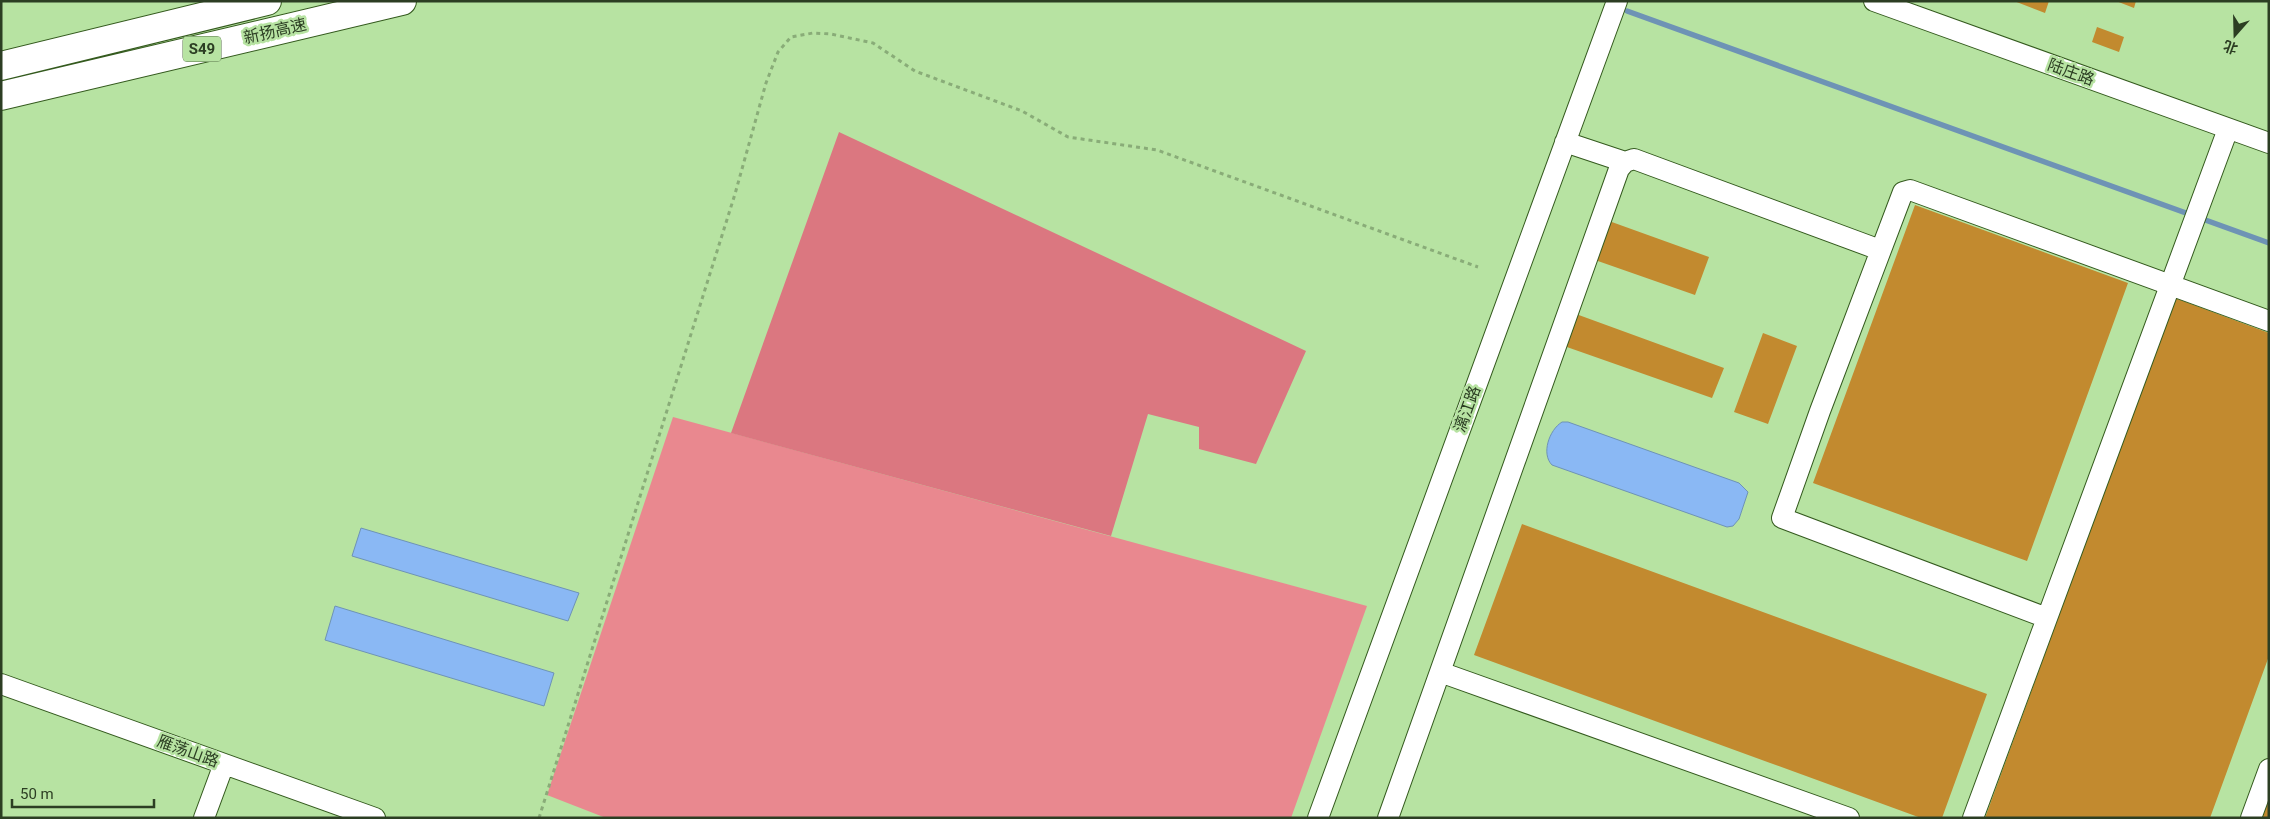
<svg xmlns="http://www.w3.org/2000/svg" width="2270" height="819" viewBox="0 0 2270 819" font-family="Roboto,'Noto Sans SC',sans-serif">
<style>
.green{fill:#e9888f}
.forest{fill:#db7780}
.water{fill:#8ab8f4;stroke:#6e93b5}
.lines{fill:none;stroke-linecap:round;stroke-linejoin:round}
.stream{stroke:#6e93b5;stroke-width:5.5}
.building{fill:#c28a2f}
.minor-casing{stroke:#345a1e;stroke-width:22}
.highway-casing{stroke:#345a1e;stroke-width:30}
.path{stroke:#89ac78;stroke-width:3;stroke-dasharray:4 4;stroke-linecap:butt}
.minor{stroke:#fff;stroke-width:20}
.highway{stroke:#fff;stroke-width:28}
.labels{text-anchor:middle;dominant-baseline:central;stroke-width:5;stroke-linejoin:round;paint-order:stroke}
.shield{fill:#b7e3a2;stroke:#567049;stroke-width:1}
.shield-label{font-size:15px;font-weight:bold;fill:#2c3e23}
.street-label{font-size:16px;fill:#2c3e23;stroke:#b7e3a2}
</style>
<rect width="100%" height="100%" fill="#b7e3a2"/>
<path class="green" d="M673,417l694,189 -76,212h-685l-59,-23z"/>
<path class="forest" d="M839,132l467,219 -50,113 -57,-15v-22l-51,-13 -37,122 -380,-103z"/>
<path class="water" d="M1562,422h6l171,61 9,9 -9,27 -6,7 -6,1 -175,-62c-11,-11 -3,-35 10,-43z
M361,528l218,65 -11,28 -216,-65z
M335,606l219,67 -10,33 -219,-66z"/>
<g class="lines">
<path class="stream" d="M1627,11l642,232"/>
</g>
<path class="building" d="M2014,1h35l-4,12z
M2116,1h20l-2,7z
M2097,27l27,10 -5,15 -27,-10z
M1915,205l213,78 -101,278 -214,-78z
M1609,221l100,36 -14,38 -100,-35z
M2175,298l94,35v323l-59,162h-225z
M1576,314l148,54 -12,30 -148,-52z
M1763,333l34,13 -29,78 -34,-12z
M1522,524l465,170 -45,124h-21l-447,-163z
M2269,799v19h-7z"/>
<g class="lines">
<defs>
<path id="minor" d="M1874,1l395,142
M1565,142l60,20
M2047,618l-265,-100 38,-107 83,-219 7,-2 359,131
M1440,672l409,146
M1,684l374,134
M204,818l20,-54
M1318,818l299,-817
M1388,818l231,-649 6,-7 9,-3 246,91
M1973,818l255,-689
M2251,818l18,-49"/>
<path id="highway" d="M1,66l266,-65
M1,96l401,-95"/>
</defs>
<use href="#minor" class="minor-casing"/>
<use href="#highway" class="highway-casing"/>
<path class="path" d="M539,818l196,-624 31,-111 12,-31 13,-15 22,-4 18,1 42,9 42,28 107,40 46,26 89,13 321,117"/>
<use href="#minor" class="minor"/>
<use href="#highway" class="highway"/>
</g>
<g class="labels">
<rect class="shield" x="183" y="36.5" width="38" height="25" rx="4"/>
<g class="shield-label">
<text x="202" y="49">S49</text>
</g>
<g class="street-label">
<text transform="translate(275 31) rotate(-13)">新扬高速</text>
<text transform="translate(2071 72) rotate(20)">陆庄路</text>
<text transform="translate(1467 409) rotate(-70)">漓江路</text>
<text transform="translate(188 751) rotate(20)">雁荡山路</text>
</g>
</g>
<rect width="2270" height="819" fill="none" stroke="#2c3e23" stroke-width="5"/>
<g transform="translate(2235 35) rotate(200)" stroke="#b7e3a2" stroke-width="4" paint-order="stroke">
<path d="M0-4L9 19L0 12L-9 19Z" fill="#2c3e23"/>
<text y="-8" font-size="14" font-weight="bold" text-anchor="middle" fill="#2c3e23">北</text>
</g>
<path d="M12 799v8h142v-8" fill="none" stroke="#2c3e23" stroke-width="2.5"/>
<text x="20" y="799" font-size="15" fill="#2c3e23" stroke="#b7e3a2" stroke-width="4" paint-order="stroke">50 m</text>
</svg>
